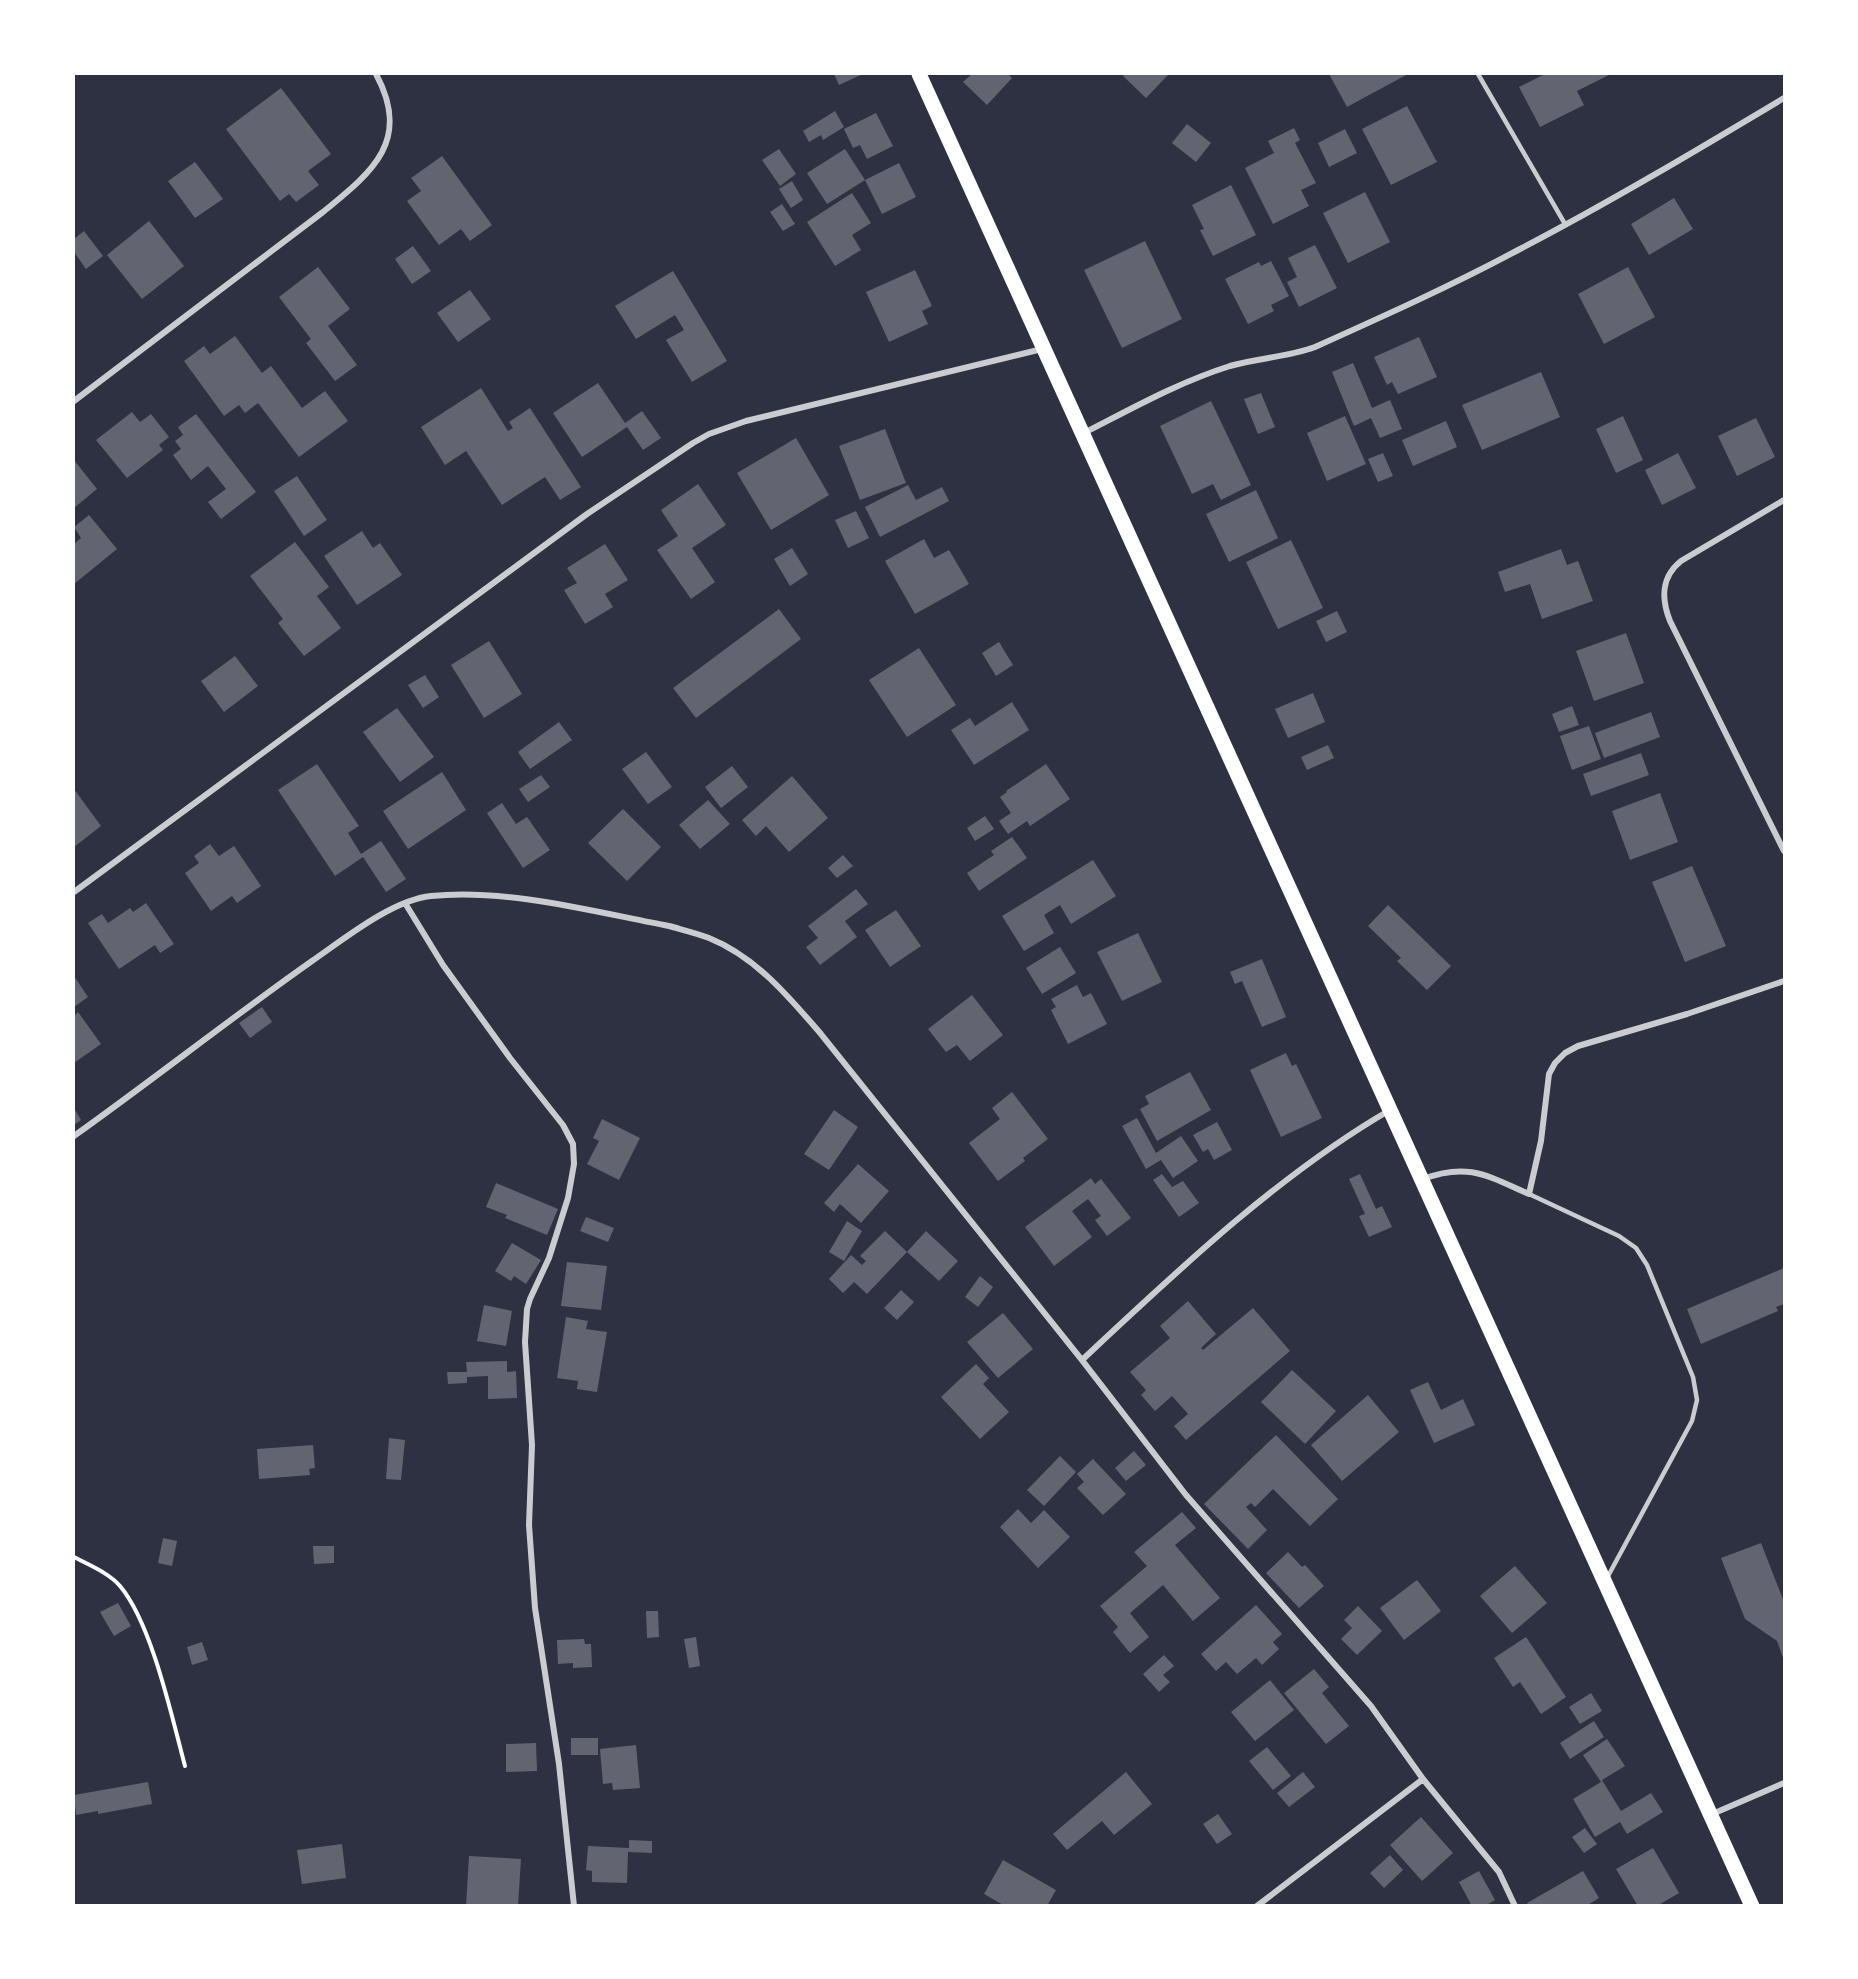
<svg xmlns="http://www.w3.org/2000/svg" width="1858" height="1979" viewBox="0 0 1858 1979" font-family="Roboto,sans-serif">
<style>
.building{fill:#626471}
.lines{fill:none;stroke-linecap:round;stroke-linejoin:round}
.path{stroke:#fff;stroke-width:4}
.service{stroke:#caccd0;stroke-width:4.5}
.minor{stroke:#caccd0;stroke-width:6}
.primary{stroke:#fff;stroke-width:15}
</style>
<rect width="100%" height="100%" fill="#2d3142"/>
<path class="building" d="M834,74h29l-24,11z
M972,74h36l4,4 -25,27 -24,-23z
M1125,74h41l2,1 -22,23 -23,-22z
M1329,74h79l-61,33z
M1545,74h66l-34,17 7,14 -44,22 -21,-40z
M281,88l50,66 -23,17 11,14 -23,17 -7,-8 -9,7 -54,-72z
M1407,106l30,56 -46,23 -29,-56z
M835,111l9,16 -21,13 -2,-5 -12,7 -6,-11z
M876,113l17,33 -26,13 -7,-14 -7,3 -9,-19z
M1187,124l24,19 -15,19 -24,-19z
M1294,128l6,12 -5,3 21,40 -15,7 8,16 -36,18 -28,-56 29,-15 -6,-12z
M1345,129l12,24 -28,14 -11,-24z
M779,149l17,25 -16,12 -18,-26z
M845,149l20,31 -38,24 -20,-31z
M442,156l50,69 -22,16 -9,-12 -22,16 -32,-44 14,-10 -10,-13z
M195,162l28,37 -28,19 -27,-37z
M899,163l17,34 -34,17 -17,-34z
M792,181l11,19 -12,8 -12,-19z
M1231,185l25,50 -43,21 -13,-26 4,-1 -12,-24z
M1365,192l25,50 -42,21 -25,-50z
M852,193l19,30 -19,12 9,15 -26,16 -28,-44z
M1674,198l19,31 -44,26 -18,-31z
M782,204l13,20 -12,7 -13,-19z
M149,221l35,45 -42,33 -35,-44z
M84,231l19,25 -17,13 -12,-17v-13z
M1145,241l37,78 -60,29 -38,-78z
M1315,245l22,43 -38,19 -12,-25 10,-5 -9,-19z
M413,246l18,25 -19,13 -17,-25z
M1271,261l18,35 -18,9 3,6 -26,13 -23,-45 34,-17 2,4z
M318,267l32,42 -22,17 29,39 -22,16 -29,-38 5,-4 -32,-42z
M1628,267l27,50 -51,27 -26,-50z
M915,270l17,36 -10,5 6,13 -39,18 -23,-50z
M673,271l54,90 -35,21 -26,-42 18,-10 -9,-15 -39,24 -21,-33z
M470,290l21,29 -33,23 -21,-29z
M235,336l27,37 9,-7 31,42 23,-17 23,30 -49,36 -41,-54 -13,10 -6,-8 -15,11 -40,-55 20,-15 6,8z
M1419,337l18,40 -39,17 -6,-12 -5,3 -13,-28z
M1353,363l19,45 18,-8 12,29 -22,9 -9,-20 -17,8 -22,-54z
M1541,372l19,45 -78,33 -20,-45z
M598,383l27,40 17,-12 19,27 -18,12 -16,-23 -45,30 -29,-44z
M481,388l27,43 5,-3 -4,-6 21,-14 51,79 -21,13 -15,-23 -43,28 -36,-54 -21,14 -24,-38z
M1261,393l14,34 -17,7 -14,-35z
M1211,401l40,84 -30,15 -8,-16 -21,10 -32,-68z
M132,412l8,10 11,-8 18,23 -10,8 4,5 -36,28 -31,-38z
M196,414l60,78 -35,27 -13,-17 18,-13 -18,-23 -17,14 -18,-25 8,-6 -6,-8 8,-6 -5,-8z
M1345,416l21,48 -39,17 -20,-48z
M1623,416l20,44 -27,13 -20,-44z
M1756,418l19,39 -38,19 -19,-40z
M1446,421l11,26 -44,19 -11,-26z
M885,429l21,54 -46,17 -21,-54z
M796,438l33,57 -58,35 -34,-57z
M1383,453l10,23 -15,6 -10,-23z
M1678,453l18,35 -34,17 -17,-35z
M74,460l23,29 -23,19z
M297,476l30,44 -23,16 -30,-45z
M698,484l28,41 -34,23 23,34 -24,17 -34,-49 21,-14 -17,-26z
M908,485l8,15 26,-13 7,14 -69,36 -15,-30z
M1256,490l22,48 -49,24 -23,-48z
M856,511l13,27 -21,10 -13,-28z
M89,515l28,34 -43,35v-40l7,-6 -7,-11z
M362,531l11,17 7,-5 22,32 -45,30 -33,-49z
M924,539l10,19 15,-8 20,34 -54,30 -30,-53z
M1291,540l32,68 -45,21 -32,-67z
M295,542l34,45 -12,9 24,32 -37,28 -26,-33 5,-4 -33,-43z
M605,544l23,36 -23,14 8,13 -28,17 -21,-34 13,-7 -10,-15z
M792,548l16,26 -18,12 -16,-27z
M1561,549l6,16 11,-4 15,40 -51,18 -12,-35 -25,8 -7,-20z
M779,609l22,30 -105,79 -23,-30z
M1337,611l10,21 -21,10 -10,-21z
M1626,633l18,50 -50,18 -18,-50z
M489,641l33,53 -38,24 -33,-53z
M999,642l14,23 -17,11 -14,-23z
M919,648l37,57 -49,32 -38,-57z
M235,656l23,30 -34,26 -23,-31z
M425,675l14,22 -16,11 -15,-23z
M1313,693l12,29 -37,16 -13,-29z
M1012,702l17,28 -55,35 -23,-35 19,-12 5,8z
M1572,706l7,19 -20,7 -7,-18z
M397,708l37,49 -34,25 -37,-50z
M1651,712l9,25 -56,21 -9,-25z
M559,722l13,18 -42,29 -12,-17z
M1589,726l12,33 -29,11 -12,-34z
M1328,745l6,13 -27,12 -6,-13z
M646,752l26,35 -24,17 -26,-35z
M1641,753l8,22 -58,21 -8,-22z
M317,764l42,62 -11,7 13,21 20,-13 25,38 -20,13 -23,-35 -28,19 -57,-86z
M1046,764l24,35 -40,27 -3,-5 -19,13 -9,-13 12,-8 -11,-16 7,-5 -1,-1z
M732,766l16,21 -27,21 -16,-21z
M442,772l24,38 -58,39 -25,-38z
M541,775l9,12 -22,15 -9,-13z
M792,776l36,42 -39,34 -23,-26 -10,10 -14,-16z
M74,789l27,37 -27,21z
M1660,793l18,49 -48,18 -18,-49z
M708,800l22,24 -30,25 -21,-24z
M502,803l14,21 11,-7 23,33 -27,18 -36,-55z
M623,809l38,38 -34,34 -39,-38z
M985,816l9,13 -19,12 -8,-13z
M1012,837l15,21 -48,33 -12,-18 27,-18 -3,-4z
M210,844l9,12 15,-10 27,40 -24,17 -5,-7 -21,15 -26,-38 14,-10 -5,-7z
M843,855l10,11 -16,12 -9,-10z
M1093,860l23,36 -45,28 -11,-19 -16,10 10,18 -30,18 -22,-35z
M1692,866l34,80 -41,16 -33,-80z
M856,889l12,15 -23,17 12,16 -37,28 -14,-18 12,-9 -10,-12z
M146,903l28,41 -14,9 -5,-8 -36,24 -31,-46 14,-9 6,9 22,-15 3,4z
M1388,905l63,61 -24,24 -30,-29 4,-3 -33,-32z
M896,910l25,36 -31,21 -25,-37z
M1138,933l24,49 -40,19 -25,-49z
M1060,947l16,26 -34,21 -16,-26z
M1262,959l24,58 -24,10 -20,-46 -7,3 -5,-12z
M74,976l14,21 -14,10z
M1077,985l6,12 8,-4 16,31 -39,20 -17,-34 5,-3 -5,-8z
M972,995l31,40 -33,26 -13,-16 -11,7 -18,-23z
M262,1007l10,15 -22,16 -11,-15z
M78,1012l23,32 -27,19v-47z
M1286,1053l6,13 4,-2 26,54 -41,19 -31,-67z
M1190,1072l21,38 -54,31 -17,-32 9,-5 -4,-8z
M1012,1092l36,47 -25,19 2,3 -27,20 -29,-38 31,-24 -8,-11z
M74,1108l7,12 -7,5z
M834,1110l24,17 -29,43 -25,-16z
M1137,1118l19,35 25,-17 17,25 -25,17 -12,-18 -15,9 -24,-43z
M602,1119l38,19 -21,42 -32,-16 12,-23 -6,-3z
M1217,1122l15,28 -18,10 -6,-11 -5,3 -10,-17z
M858,1164l31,27 -28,32 -21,-19 -6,8 -10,-9z
M1162,1174l10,13 11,-6 16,22 -20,14 -26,-37z
M1360,1174l16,35 6,-3 10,21 -23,10 -10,-21 6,-2 -16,-35z
M1091,1178l4,6 6,-5 30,39 -24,18 -12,-16 6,-4 -13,-17 -16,12 20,26 -38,29 -29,-39z
M496,1183l62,26 -11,26 -42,-17 2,-3 -21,-8z
M586,1217l28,11 -6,14 -28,-11z
M847,1221l15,10 -18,30 -15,-9z
M885,1231l22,21 -40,42 -13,-12 -11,11 -14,-14 22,-24 11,10 4,-4 -6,-5z
M926,1231l32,30 -19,20 -32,-29z
M512,1243l29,17 -15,24 -12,-8 -3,5 -16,-10z
M567,1262l40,4 -6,44 -40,-4z
M1784,1268v36l-8,3 2,4 -77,33 -14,-35z
M980,1276l13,11 -15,20 -13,-10z
M901,1290l13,12 -17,18 -13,-12z
M1188,1301l28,33 -15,14 2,2 50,-42 37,43 -104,89 -12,-14 14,-12 -16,-18 -17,15 -14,-16 5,-5 -16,-18 40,-34 -10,-12z
M484,1305l28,6 -6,35 -29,-5z
M1003,1313l30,36 -35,29 -31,-36z
M566,1317l22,4 -2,8 21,3 -10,60 -20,-3 1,-8 -21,-3z
M507,1361v11l9,-1 1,27 -29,1v-23l-21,1v6l-19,1 -1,-12h20l-1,-10z
M976,1364l13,14 -6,6 26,28 -29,27 -39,-42z
M1292,1370l44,41 -31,33 -44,-42z
M1428,1382l13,28 22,-11 12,26 -41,18 -24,-53z
M1368,1395l31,37 -57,49 -31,-36z
M1276,1435l62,64 -28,27 -37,-37 -18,18 -4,-4 -5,4 21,23 -19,19 -44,-45z
M389,1438l16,2 -4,40 -15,-1z
M313,1445l2,23 -6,1 1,6 -51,4 -2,-30z
M1134,1451l12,14 -20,16 -11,-13z
M1060,1456l16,16 -32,34 -17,-16z
M1093,1459l33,35 -23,21 -26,-27 7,-6 -7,-8z
M1018,1509l13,14 13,-13 26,27 -32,31 -38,-41z
M1182,1512l14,16 -21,17 45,53 -27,23 -30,-36 -33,28 19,24 -19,16 -17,-21 5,-5 -18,-21 47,-40 -13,-14z
M163,1538l14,3 -5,25 -14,-3z
M1761,1543l23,59v59l-7,-20 -32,-22 -24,-61z
M313,1546h21v17l-20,1z
M1288,1552l14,15 3,-2 19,21 -25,22 -33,-35z
M1515,1566l32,37 -35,30 -32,-37z
M1417,1580l24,31 -37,29 -24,-32z
M118,1603l13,23 -17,10 -14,-24z
M1256,1605l26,29 -9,8 6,7 -17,16 -6,-7 -19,16 -11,-12 -10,9 -15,-17z
M1358,1606l24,25 -25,24 -16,-16 11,-11 -8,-8z
M646,1611h12l1,26 -12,1z
M696,1637l4,29 -11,2 -5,-29z
M1526,1637l40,60 -25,17 -21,-32 -7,5 -19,-29z
M584,1639l1,5h6l1,23 -19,1v-5l-15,1 -1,-24z
M202,1642l6,18 -16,5 -5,-18z
M1164,1655l10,11 -11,9 7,7 -11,10 -16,-18z
M1314,1669l15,18 -7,6 27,33 -23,18 -42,-51z
M1270,1680l24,30 -39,31 -24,-29z
M1591,1693l11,18 -22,13 -11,-17z
M1594,1721l10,16 -34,22 -10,-16z
M571,1738h27v17h-27z
M1607,1739l18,27 -23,14 19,31 30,-18 12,19 -36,22 -7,-12 -25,15 -22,-38 28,-17 -18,-27z
M536,1743l1,28 -31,1v-28z
M636,1745l4,43 -27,2 -1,-7 -9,1 -3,-35z
M1267,1747l24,29 -18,14 -24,-29z
M1126,1772l26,32 -38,31 -12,-14 -35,29 -14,-16z
M1303,1772l12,15 -26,20 -12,-14z
M148,1782l4,22 -54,10v-3l-22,4 -2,-20z
M1218,1814l14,20 -15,10 -14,-20z
M1421,1817l32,36 -31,28 -32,-36z
M1585,1828l12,16 -13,9 -12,-16z
M629,1840l23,1v12l-24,-1 -1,31 -35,-1v-11l-6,-1 2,-24 41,2z
M342,1844l4,34 -44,6 -5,-34z
M1653,1848l26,45 -22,13h-19l-22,-37z
M1390,1855l13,15 -19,18 -14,-15z
M469,1856l52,3 -3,47h-52z
M1003,1860l53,30 -9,16h-42l-21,-12z
M1479,1871l16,29 -10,6h-13l-13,-24z
M1583,1871l16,27 -13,8h-57l-2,-3z"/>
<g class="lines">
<path class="path" d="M74,1557c15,8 35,16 46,29 32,38 52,132 65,180"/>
<path class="service" d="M1478,74l87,150
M1529,1194l90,42 17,12 11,17 46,112 4,23 -5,21 -85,157"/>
<path class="minor" d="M74,401l249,-189c49,-40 89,-71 53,-138
M1084,433c47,-24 95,-51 146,-67 28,-8 58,-9 85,-19 69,-31 138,-62 205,-98 90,-47 177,-99 264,-151
M1784,500l-103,61c-20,16 -20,37 -11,60l114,230
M74,892l513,-378 106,-71 16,-9 37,-13 296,-72
M405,903l38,62 67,93 53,67 10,19 1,20 -6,34 -19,60 -19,41 -3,10 -2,33 7,103 -3,80 6,83 24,156 15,142
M74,1136c80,-57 157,-118 238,-175 32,-22 80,-61 119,-65 75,-8 164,16 238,30 14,4 27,7 40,12 47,19 80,59 112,96l261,326 104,135 185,211 52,73 76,93 16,34
M1423,1179c45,-17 65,-3 106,15l12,-53 8,-67 6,-11 10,-10 13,-7 109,-32 97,-33
M1082,1360c94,-88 196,-185 308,-250
M1710,1815l74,-32
M1257,1906l166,-127"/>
<path class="primary" d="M919,74l833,1832"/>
</g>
<rect width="1858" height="1979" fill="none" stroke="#ffffff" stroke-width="150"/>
</svg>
